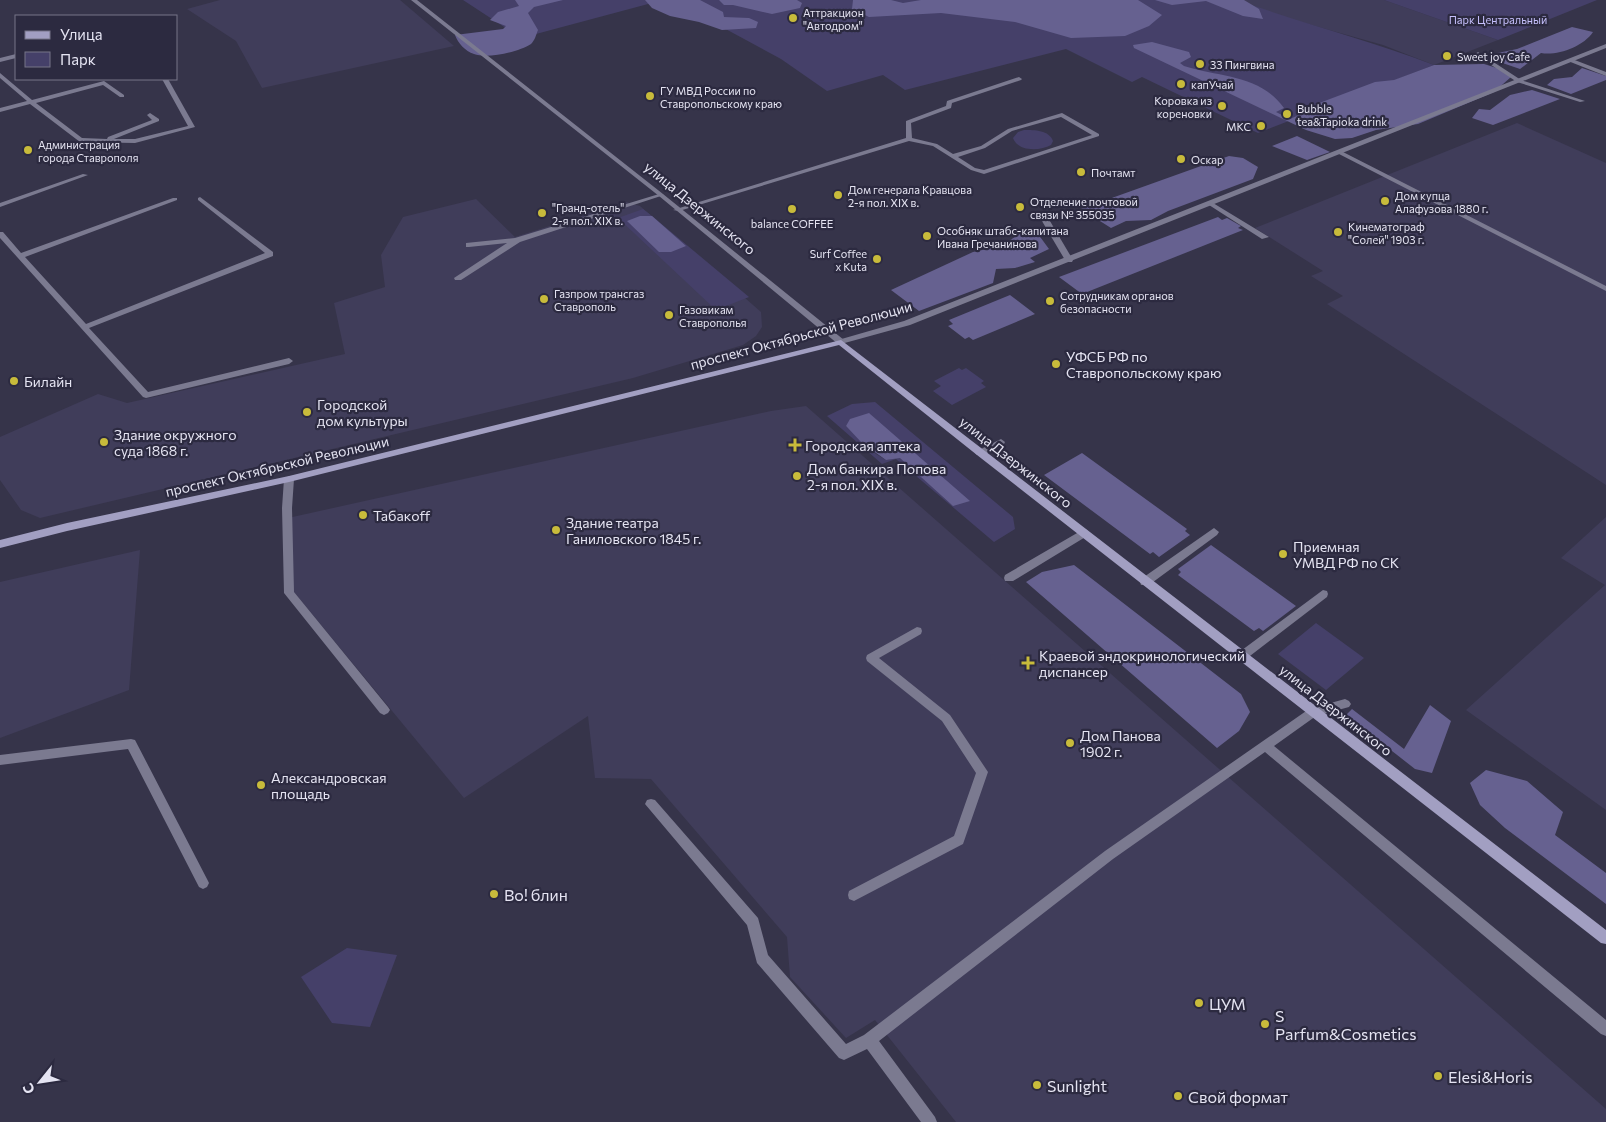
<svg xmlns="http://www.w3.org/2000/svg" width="1606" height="1122" viewBox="0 0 1606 1122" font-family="Commissioner,sans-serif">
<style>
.built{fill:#403d5a}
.green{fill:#454069;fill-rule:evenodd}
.forest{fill:#666190}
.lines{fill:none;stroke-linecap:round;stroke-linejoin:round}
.service{fill:#7b7a90;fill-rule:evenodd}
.pedestrian{fill:#7b7a90;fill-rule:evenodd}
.tertiary{fill:#7b7a90;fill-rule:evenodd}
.secondary{fill:#a29fc2;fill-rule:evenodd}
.poi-dot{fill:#c8bb3b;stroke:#2c2a40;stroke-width:2}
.labels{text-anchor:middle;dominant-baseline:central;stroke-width:4.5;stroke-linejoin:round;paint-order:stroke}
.far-poi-label{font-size:11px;fill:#e5e4f2;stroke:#2c2a40;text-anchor:start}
.far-park-label{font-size:11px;fill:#c6c0fc;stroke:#2c2a40}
.street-label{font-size:14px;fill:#e5e4f2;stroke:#2c2a40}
.poi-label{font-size:14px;fill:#e5e4f2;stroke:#2c2a40;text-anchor:start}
.near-poi-label{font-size:16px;fill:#e5e4f2;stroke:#2c2a40;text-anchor:start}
</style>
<rect width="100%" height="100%" fill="#36344a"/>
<path class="built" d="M220,0h180l54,46 -192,42 -26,-47 -49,-32z
M1238,0h146l114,40 -64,25 -51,-20 -100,-28z
M1517,123l89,40v322l-279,-181 16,-8 -32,-20 12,-5 -68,-43z
M476,199l39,38 111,-35 14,4 121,106 1,15 -6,9 -13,9 -110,33 -593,140 -19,-8 -21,-30v-43l98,-43 29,9 218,-49 -11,-51 51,-16 -4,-32 22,-38z
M806,406l800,703v13h-650l-81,-102 -29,18 -56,-61 -3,-40 -136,-158 -56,-1 -7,-62 -124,82 -171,-207 -5,-73 483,-107z
M1606,517v293l-140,-100 139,-125 -44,-27z
M140,550l-11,140 -129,48v-156z"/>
<path class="green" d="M463,0h200l-142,38z
M672,0h566c65,24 132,40 196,65l-176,68 -116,-56 -10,5 -66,-33 -161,41 -22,-15 -56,16 -46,-32z
M1384,0h213l-99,40z
M1024,130c11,0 25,0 29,11l-2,4c-11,6 -33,7 -38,-7l5,-6z
M643,209l9,7 97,81 -33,13 -98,-92z
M959,368l3,2 4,-2 18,13 -3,2 5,4 -34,18 -19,-14 8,-5 -7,-5z
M875,402l138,115 2,12 -21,13 -98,-83 -14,5 -55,-48 25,-12zM870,414l83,92 -53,-49 -14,3 -10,-6 -30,-28z
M1316,623l48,35 -38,32 -48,-36z
M347,948l50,7 -27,72 -38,-4 -31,-46z"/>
<path class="forest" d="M515,0h48l-29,7 -6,6 10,17c-2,5 -3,10 -7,14 -12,8 -44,15 -57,10 -9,-3 -16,-11 -19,-19l48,-6 3,-3 -16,-6 8,-8 21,-6z
M645,0h55l23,12 1,5 25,1 9,4 -2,6 -34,2 -23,-8 -29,-6 -18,-8z
M719,0h78l5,3 -2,5 -28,6 -39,-9h-9z
M853,0h38l12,3 18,-3h217l24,15 -13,11 -24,10 -54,2 -56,-16 -74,-9 -72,4 -17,-8z
M1155,0h89l15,9 4,10 -20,-3 -37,-15 -34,4z
M1572,27l21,5c-10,15 -36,24 -52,21l-21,16 -32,-11 5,-4 24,-5z
M1152,42l37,10 2,5 -11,6 4,3c38,12 75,8 100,42l-8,4 14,7 9,-4 3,-8 12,-2 61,-23 19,-2 40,-15 50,-1 16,5 11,8 -17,15 -76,32 -42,6 -24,8 -17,1 -29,-9 -172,-82 -1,-3z
M1582,68l24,8v4l-35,14 -24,-9 7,-6 18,-2z
M1532,90l28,9 -67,26 -21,-7 7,-9 11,1 20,-15z
M1297,136l33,16 -23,8 -35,-14z
M1229,156l14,2 15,9 -5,12 -85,32 -17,9 -25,1 -15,7 -30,-19z
M640,216h12l34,30 -15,6h-12l-32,-31z
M1218,217l4,3 5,-2 14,8 -3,2 5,2 -161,64 -23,-17z
M1024,231l3,4 11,-1 11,15 -19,9 5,4 -20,6 -19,1 -3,14 -74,28 -28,-21 82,-38 28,-6z
M1010,295l25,19 -62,26 -4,-3 -4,2 -17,-13 5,-2 -4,-4z
M869,413l101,88 -17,5 -53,-48 -14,2 -24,-17 -16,-17 4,-7z
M1082,453l105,76 -2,2 5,4 -31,22 -6,-5 -3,2 -106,-79z
M1211,545l85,61 -33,25 -4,-3 -5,3 -76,-56 3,-3 -3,-3z
M1074,565l167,129 9,18 -11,19 -22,17 -191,-166 16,-10z
M1430,705l21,16 -19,52 -17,-4 -69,-54 6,-6 52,40z
M1486,770l41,11 36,31 -8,23 51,38v31l-101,-76 -25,-23 -10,-22z"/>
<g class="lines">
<path class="service" d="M1478,52l43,28 64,21 -5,1 -63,-20 -41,-27 -1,-1z
M16,54v4l-16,4v-4z
M1568,59h4l34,13v4l-38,-15z
M0,73l32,27 72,-19 20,14v2h-4l-17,-12 -67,18 46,35 25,1 1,-2 44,-17 -5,-5 3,-2 9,6v2l-45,18h21l53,-13 -26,-47h6l27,48 -60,16 -55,-1 -50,-38 -30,8v-4l27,-7 -27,-23z
M1019,77l3,2 -1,1 -69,23 -1,5 -40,15 1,15 25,6 16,10 28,-8 27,-17 54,-16 37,21v2l-115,38 -13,-4 -38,-24 -24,-5 -230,70 -6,-1 233,-72v-17l40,-15 1,-5zM1061,117l31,18 -108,35 -9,-2 -17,-11 27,-9 27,-17z
M1339,152h4l263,134v5l-267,-137z
M83,174l5,1 -88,32v-4z
M659,194l5,1 -144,47 -59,38h-6l-1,-2 53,-35 -38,4h-3v-4l49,-5z
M200,197l73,55v4l-184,72 59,64 141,-34 4,3 -4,3 -143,34 -3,-1 -143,-159v-6h3l18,21 152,-55h4v2l-152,57 61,67 179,-71 -67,-53v-2z
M1209,203h4l56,34 -7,2 -53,-34z
M1040,214l7,2 26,44 -1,2h-6l-1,-2 -26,-44z
M1001,439l4,3 -1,2 -21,11h-6l-2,-2 2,-2z
M289,476l5,3 -2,29 2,84 94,115 2,3 -2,3 -4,2 -4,-2 -96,-120 -2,-85 2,-29z
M1214,528l5,4 -2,3 -68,50h-8l-1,-3 1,-3z
M1084,529l3,1 2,3 -2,3 -74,45h-8l-1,-3 1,-3z
M1323,590l4,1 1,3 -1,3 -81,62 -4,1 -4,-1 -1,-3 1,-3z
M917,627l4,1 1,3 -1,3 -42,24 71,57 38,57 -25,72 -109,57 -5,-2 -1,-4 1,-4 105,-55 22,-63 -34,-52 -75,-60 -1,-3 1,-3z
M1345,699l4,2 2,3 -2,3 -33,9 -42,30 332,274v16l-5,-2 -336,-282 -152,107 -234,182 56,76 2,5h-16l-54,-73 -23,11 -5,-2 -82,-95 -10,-38 -102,-121 2,-4 4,-1 4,1 103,118 10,37 78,89 18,-9 241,-184 204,-142z
M131,739l4,1 72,139 2,4 -2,4 -4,2 -4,-2 -71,-138 -128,16v-10z"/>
<path class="pedestrian" d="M1606,44v4l-696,277 -69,19 -4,-2 1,-2 66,-19z"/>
<path class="tertiary" d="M411,0h6l246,194 181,146v4h-6l-179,-148z"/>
<path class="secondary" d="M841,340l765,590v14l-5,-1 -624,-488 -138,-110 -550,137 -222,49 -67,17v-8l67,-17 222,-47z"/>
</g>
<g class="poi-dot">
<circle cx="793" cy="18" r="5"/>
<circle cx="1447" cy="56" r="5"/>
<circle cx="1200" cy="64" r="5"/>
<circle cx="1181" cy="84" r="5"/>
<circle cx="650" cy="96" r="5"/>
<circle cx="1222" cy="106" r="5"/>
<circle cx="1287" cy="114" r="5"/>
<circle cx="1261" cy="126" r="5"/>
<circle cx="28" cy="150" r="5"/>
<circle cx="1181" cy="159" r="5"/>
<circle cx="1081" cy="172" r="5"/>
<circle cx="838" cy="195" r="5"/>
<circle cx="1385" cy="201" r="5"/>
<circle cx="1020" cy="207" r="5"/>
<circle cx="792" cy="209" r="5"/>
<circle cx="542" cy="213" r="5"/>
<circle cx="1338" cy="232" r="5"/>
<circle cx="927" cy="236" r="5"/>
<circle cx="877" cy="259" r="5"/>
<circle cx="544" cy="299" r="5"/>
<circle cx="1050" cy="301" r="5"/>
<circle cx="669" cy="315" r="5"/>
<circle cx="1056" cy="364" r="5"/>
<circle cx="14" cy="381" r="5"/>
<circle cx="307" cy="412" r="5"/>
<circle cx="104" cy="442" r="5"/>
<path d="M792.5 437.5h5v5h5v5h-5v5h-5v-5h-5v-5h5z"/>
<circle cx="797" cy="476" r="5"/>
<circle cx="363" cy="515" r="5"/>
<circle cx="556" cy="530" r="5"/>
<circle cx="1283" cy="554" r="5"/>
<path d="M1025.5 655.5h5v5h5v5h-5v5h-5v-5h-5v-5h5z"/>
<circle cx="1070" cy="743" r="5"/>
<circle cx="261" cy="785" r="5"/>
<circle cx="494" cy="894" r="5"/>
<circle cx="1199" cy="1003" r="5"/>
<circle cx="1265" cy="1024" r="5"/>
<circle cx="1438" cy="1076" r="5"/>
<circle cx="1037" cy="1085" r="5"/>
<circle cx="1178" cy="1096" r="5"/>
</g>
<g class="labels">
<g class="far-poi-label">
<text x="803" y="12">Аттракцион<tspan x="803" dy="13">"Автодром"</tspan></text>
<text x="1457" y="56">Sweet joy Cafe</text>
<text x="1210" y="64">33 Пингвина</text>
<text x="1191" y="84">капУчай</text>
<text x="660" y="90">ГУ МВД России по<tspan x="660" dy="13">Ставропольскому краю</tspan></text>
<text x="1212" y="100" text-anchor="end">Коровка из<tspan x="1212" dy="13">кореновки</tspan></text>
<text x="1297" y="108">Bubble<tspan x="1297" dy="13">tea&amp;Tapioka drink</tspan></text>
<text x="1251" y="126" text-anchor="end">МКС</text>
<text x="38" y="144">Администрация<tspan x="38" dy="13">города Ставрополя</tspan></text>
<text x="1191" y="159">Оскар</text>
<text x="1091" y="172">Почтамт</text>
<text x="848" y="189">Дом генерала Кравцова<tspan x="848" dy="13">2-я пол. XIX в.</tspan></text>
<text x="1395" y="195">Дом купца<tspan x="1395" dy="13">Алафузова 1880 г.</tspan></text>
<text x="1030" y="201">Отделение почтовой<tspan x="1030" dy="13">связи № 355035</tspan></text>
<text x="552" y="207">"Гранд-отель"<tspan x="552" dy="13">2-я пол. XIX в.</tspan></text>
<text x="792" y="223" text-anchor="middle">balance COFFEE</text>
<text x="1348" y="226">Кинематограф<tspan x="1348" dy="13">"Солей" 1903 г.</tspan></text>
<text x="937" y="230">Особняк штабс-капитана<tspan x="937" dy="13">Ивана Гречанинова</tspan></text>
<text x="867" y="253" text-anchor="end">Surf Coffee<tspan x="867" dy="13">x Kuta</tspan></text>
<text x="554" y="293">Газпром трансгаз<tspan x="554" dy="13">Ставрополь</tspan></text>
<text x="1060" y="295">Сотрудникам органов<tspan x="1060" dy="13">безопасности</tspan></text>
<text x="679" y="309">Газовикам<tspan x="679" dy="13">Ставрополья</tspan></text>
</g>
<g class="far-park-label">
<text x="1498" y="19">Парк Центральный</text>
</g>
<g class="street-label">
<text transform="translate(700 208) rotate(39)">улица Дзержинского</text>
<text transform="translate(801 335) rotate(-15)">проспект Октябрьской Революции</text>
<text transform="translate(1016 462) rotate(38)">улица Дзержинского</text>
<text transform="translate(277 466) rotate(-13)">проспект Октябрьской Революции</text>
<text transform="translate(1336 710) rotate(38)">улица Дзержинского</text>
</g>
<g class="poi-label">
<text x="1066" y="356">УФСБ РФ по<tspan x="1066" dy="16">Ставропольскому краю</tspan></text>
<text x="24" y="381">Билайн</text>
<text x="317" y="404">Городской<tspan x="317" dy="16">дом культуры</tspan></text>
<text x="114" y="434">Здание окружного<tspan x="114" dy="16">суда 1868 г.</tspan></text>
<text x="805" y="445">Городская аптека</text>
<text x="807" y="468">Дом банкира Попова<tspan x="807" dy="16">2-я пол. XIX в.</tspan></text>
<text x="373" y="515">Табакoff</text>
<text x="566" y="522">Здание театра<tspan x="566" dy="16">Ганиловского 1845 г.</tspan></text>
<text x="1293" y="546">Приемная<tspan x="1293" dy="16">УМВД РФ по СК</tspan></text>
<text x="1039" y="655">Краевой эндокринологический<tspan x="1039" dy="16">диспансер</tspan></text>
<text x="1080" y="735">Дом Панова<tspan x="1080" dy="16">1902 г.</tspan></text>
<text x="271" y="777">Александровская<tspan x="271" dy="16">площадь</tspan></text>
</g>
<g class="near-poi-label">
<text x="504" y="894">Во! блин</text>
<text x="1209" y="1003">ЦУМ</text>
<text x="1275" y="1015">S<tspan x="1275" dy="18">Parfum&amp;Cosmetics</tspan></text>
<text x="1448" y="1076">Elesi&amp;Horis</text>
<text x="1047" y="1085">Sunlight</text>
<text x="1188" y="1096">Свой формат</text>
</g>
</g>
<rect x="15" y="15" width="162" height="65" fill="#2c2a40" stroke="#767487"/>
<rect x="25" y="31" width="25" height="8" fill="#a29fc2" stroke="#767487"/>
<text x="60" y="40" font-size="15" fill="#e5e4f2">Улица</text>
<rect x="25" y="52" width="25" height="15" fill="#454069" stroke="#767487"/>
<text x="60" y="65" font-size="15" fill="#e5e4f2">Парк</text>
<g transform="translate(40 1082) rotate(240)" stroke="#2c2a40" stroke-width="4" paint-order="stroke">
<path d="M0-4L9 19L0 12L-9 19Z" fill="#e5e4f2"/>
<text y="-8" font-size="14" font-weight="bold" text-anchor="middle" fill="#e5e4f2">С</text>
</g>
</svg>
